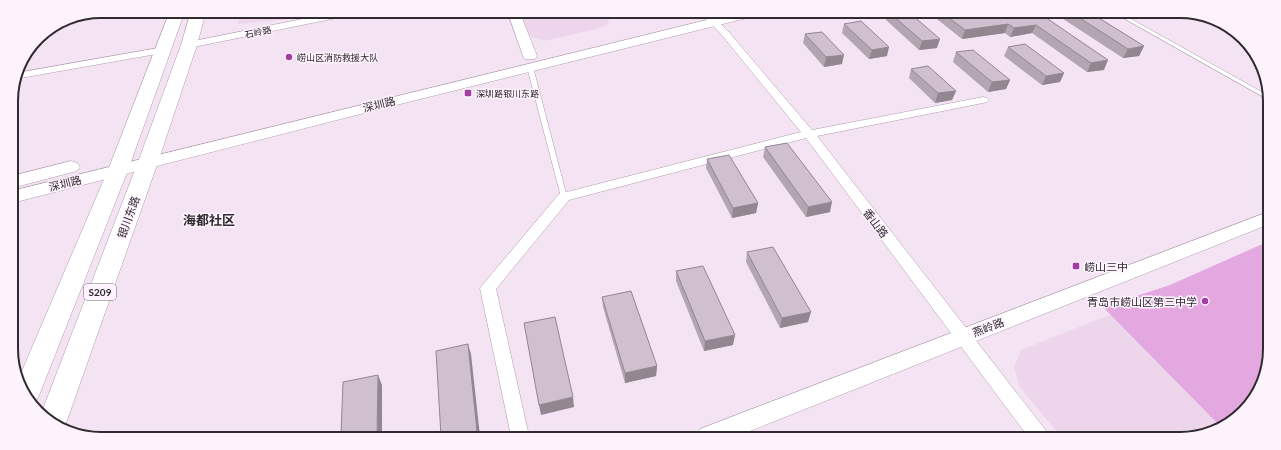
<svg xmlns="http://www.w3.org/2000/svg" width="1281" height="450" viewBox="0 0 1281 450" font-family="Lato,'Noto Sans SC',sans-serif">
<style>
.built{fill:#edd6ec}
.green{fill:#e3a8e0}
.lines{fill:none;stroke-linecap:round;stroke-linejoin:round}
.service-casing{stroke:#ae9ead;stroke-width:1}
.minor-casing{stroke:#ae9ead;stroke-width:1}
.tertiary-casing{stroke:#ae9ead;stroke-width:1}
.secondary-casing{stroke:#ae9ead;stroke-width:1}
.primary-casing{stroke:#ae9ead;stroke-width:1}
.service{fill:#fff;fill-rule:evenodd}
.minor{fill:#fff;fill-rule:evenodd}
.tertiary{fill:#fff;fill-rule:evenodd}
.secondary{fill:#fff;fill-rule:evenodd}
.primary{fill:#fff;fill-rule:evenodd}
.wall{fill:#b3a5b2}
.shaded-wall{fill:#928691}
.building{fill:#d0c0cf;stroke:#928691}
.poi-dot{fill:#a33ea3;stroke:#fdf3fd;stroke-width:1.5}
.labels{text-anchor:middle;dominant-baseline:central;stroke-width:3;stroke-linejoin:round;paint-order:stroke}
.far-street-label{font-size:9px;fill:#312a30;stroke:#fdf3fd}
.far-poi-label{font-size:9px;fill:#312a30;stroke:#fdf3fd;text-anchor:start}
.shield{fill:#fdf3fd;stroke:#6e666e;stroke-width:1}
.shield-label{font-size:10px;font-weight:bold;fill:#312a30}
.street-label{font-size:11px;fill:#312a30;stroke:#fdf3fd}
.poi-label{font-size:11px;fill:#312a30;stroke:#fdf3fd;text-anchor:start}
.quarter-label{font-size:13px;font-weight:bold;fill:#312a30;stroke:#fdf3fd}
.rim{fill:none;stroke:#312a30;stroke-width:2}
</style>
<rect width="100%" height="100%" fill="#f4e3f3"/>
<path class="built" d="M241,12h80l-33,7 -50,5z
M521,13h85l3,7 -1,4 -11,5 -53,12 -13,-4 -4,-5z
M1267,252l-2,126 -30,42 -49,19 -124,-1 -43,-52 -5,-19 7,-17z"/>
<path class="green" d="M1267,242l-2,136 -30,42 -15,6 -117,-119 67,-22z"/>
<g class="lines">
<defs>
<path id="service" d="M1118,15h6l145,81v4z
M530,65l3,2 34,130 -3,2 -3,-2 -34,-130z"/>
<path id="minor" d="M337,12h19l-5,3 -162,33 -5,-3 5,-3z
M701,14h9l17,16 85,100 171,-33 4,1 2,2 -2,2 -4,1 -166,33 230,296 2,6h-20l-223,-300 -237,62 -73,89 33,147h-18l-31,-148 79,-94 242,-62 -80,-98z
M164,47l5,3 -1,2 -153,27 2,-6z"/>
<path id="tertiary" d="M508,13h12l17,43 -2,3h-10l-2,-3z
M1268,212l-1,13 -532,212h-39l4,-8z"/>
<path id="secondary" d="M731,14h22l-2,3 -371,92 -368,94v-12z
M71,161l6,2 3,4 -3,4 -65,17v-12z"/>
<path id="primary" d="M170,11h15l-57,159 -88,223 -4,8 -5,2 -12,-25 89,-208z
M191,11h15l-9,34 -39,117 -94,267 -23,-15 97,-252 43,-117z"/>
</defs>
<use href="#service" class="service-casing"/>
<use href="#minor" class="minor-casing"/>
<use href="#tertiary" class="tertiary-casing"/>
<use href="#secondary" class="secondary-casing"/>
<use href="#primary" class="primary-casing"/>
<use href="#service" class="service"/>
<use href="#minor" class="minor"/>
<use href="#tertiary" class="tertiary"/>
<use href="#secondary" class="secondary"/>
<use href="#primary" class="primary"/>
</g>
<path class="wall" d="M887,14h24l26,34 -18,2 -33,-30z
M932,15h110l62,55 -17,2 -55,-39 -22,4 -5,-4 -43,6z
M1057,15h37l50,31 -5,10 -16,2z
M844,24l43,32 -18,3 -27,-26z
M805,34l37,30 -18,3 -21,-24z
M1008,47l56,26 -4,9 -18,3 -38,-29z
M956,52l54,28 -4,9 -18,3 -35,-30z
M911,69l45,22 -4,9 -17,3 -26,-25z
M765,147l65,65 -24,5 -43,-60z
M707,159l51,44 -2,10 -24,5 -26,-50z
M747,252l61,70 -28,6 -34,-66z
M676,271l57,74 -29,6 -28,-70z
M602,297l55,69 -1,10 -31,7 -22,-76z"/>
<path class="shaded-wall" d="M246,12h24l-22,3z
M1008,24l-3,9 -43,6 3,-9z
M1036,25l-4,8 -22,4 4,-9z
M940,39l-3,9 -18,2 3,-9z
M1144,46l-5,10 -16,2 5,-9z
M889,47l-2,9 -18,3 3,-9z
M844,55l-2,9 -18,3 2,-10z
M1108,60l-4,10 -17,2 4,-9z
M1064,73l-4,9 -18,3 4,-9z
M1010,80l-4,9 -18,3 4,-10z
M956,91l-4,9 -17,3 3,-10z
M832,202l-2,10 -24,5 2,-10z
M758,203l-2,10 -24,5 1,-10z
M811,312l-3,10 -28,6 2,-10z
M735,335l-2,10 -29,6 1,-10z
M468,344l3,10 9,82h-23z
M657,366l-1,10 -31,7v-10z
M378,375l4,10v51h-5z
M573,397l1,10 -33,8 -2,-10z"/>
<path class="building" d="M891,14h20l29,25 -18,2z
M945,15h97l66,45 -17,3 -55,-38 -22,3 -6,-4 -43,6z
M1075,15h19l50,31 -16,3z
M861,21l28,26 -17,3 -28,-26z
M822,32l22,23 -18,2 -21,-23z
M1025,44l39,29 -18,3 -38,-29z
M973,50l37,30 -18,2 -36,-30z
M928,66l28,25 -18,2 -27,-24z
M787,143l45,59 -24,5 -43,-60z
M729,155l29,48 -25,5 -26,-49z
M773,247l38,65 -29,6 -35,-66z
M703,266l32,69 -30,6 -29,-70z
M631,291l26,75 -32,7 -23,-76z
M555,317l18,80 -34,8 -15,-82z
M468,344l9,87 -20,5h-16l-5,-85z
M378,375l-1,61 -36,-1 2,-53z"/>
<g class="poi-dot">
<circle cx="289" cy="57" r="4"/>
<rect x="464" y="89" width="8" height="8" rx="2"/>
<rect x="1072" y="262" width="8" height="8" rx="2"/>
<circle cx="1205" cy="301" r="4"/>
</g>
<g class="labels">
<g class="far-street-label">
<text transform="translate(258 32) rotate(-12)">石岭路</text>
</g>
<g class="far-poi-label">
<text x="297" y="57">崂山区消防救援大队</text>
<text x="476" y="93">深圳路银川东路</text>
</g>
<rect class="shield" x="84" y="284" width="32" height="16" rx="3"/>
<g class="shield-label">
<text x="100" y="292">S209</text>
</g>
<g class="street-label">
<text transform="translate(379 104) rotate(-14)">深圳路</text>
<text transform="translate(65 183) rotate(-14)">深圳路</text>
<text transform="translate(128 217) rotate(-70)">银川东路</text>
<text transform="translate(876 223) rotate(53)">香山路</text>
<text transform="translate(988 327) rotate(-21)">燕岭路</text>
</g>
<g class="poi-label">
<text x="1084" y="266">崂山三中</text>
<text x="1197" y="301" text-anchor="end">青岛市崂山区第三中学</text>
</g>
<g class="quarter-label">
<text x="209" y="220">海都社区</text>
</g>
</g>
<path d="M0 0H1281V450H0ZM101 18H1180A83 83 0 0 1 1263 101V349A83 83 0 0 1 1180 432H101A83 83 0 0 1 18 349V101A83 83 0 0 1 101 18Z" fill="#fdf3fd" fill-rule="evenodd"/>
<path class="rim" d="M101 18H1180A83 83 0 0 1 1263 101V349A83 83 0 0 1 1180 432H101A83 83 0 0 1 18 349V101A83 83 0 0 1 101 18Z"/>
</svg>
